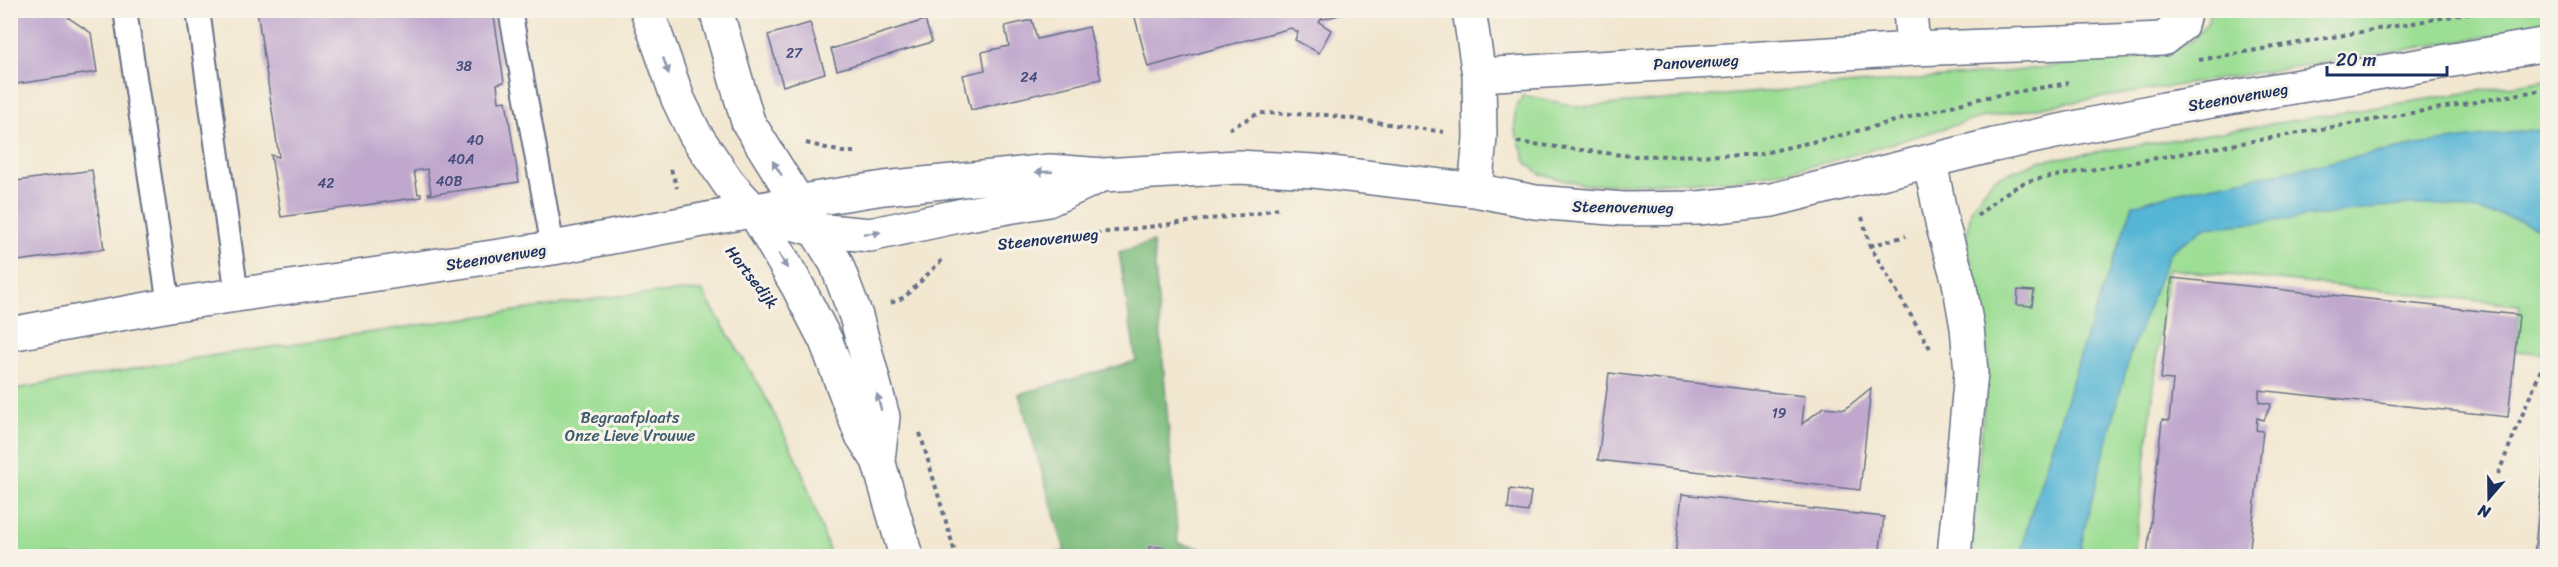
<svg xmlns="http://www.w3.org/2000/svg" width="2558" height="567" viewBox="0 0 2558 567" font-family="Sriracha,sans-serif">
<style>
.green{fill:#9dde95;stroke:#5c867a;stroke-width:1.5}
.forest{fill:#7ebd7e;stroke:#4c766e;stroke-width:1.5}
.water{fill:#56b6d5;stroke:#38729a;stroke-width:1.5}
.building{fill:#c0a7cd}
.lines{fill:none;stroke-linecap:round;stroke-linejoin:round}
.service-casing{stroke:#666f86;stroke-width:26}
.minor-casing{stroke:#666f86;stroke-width:36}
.tertiary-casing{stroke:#666f86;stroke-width:36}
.path{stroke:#666f86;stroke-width:4;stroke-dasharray:4.5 4.5;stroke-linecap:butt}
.service{stroke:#fff;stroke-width:22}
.minor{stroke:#fff;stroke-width:33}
.tertiary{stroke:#fff;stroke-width:33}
.oneway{fill:#8d97ae}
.labels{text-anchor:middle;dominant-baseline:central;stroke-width:6;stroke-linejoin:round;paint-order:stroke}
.number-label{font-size:14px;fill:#444d7a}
.street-label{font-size:16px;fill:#1b2f5e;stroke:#f7f3e8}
.park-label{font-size:16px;fill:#3c5b6c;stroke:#f7f3e8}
</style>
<rect width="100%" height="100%" fill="#f7f3e8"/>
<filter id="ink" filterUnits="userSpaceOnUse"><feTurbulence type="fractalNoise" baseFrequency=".0167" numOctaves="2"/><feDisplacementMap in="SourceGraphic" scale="12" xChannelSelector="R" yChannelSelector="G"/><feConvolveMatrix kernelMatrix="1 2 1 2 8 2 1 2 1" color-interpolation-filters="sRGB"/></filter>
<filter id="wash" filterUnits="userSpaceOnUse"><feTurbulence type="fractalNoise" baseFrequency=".008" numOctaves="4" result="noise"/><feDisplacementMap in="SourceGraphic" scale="24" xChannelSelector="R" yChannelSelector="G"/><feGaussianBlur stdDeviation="1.35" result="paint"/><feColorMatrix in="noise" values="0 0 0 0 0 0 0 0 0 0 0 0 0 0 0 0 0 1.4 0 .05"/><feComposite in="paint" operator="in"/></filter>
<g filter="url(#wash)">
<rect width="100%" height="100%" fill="#f2e7d0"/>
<path class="green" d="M2212,11h335v16l-499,79 -72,13 -151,44 -89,17 -151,5 -45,-11 -13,-11 -12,-32v-20l8,-16 57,12 435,-36 151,-20 26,-10 15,-19z
M2547,80v274l-32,-3 5,-46 -352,-36 -34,287h-163l17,-199 -22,-120 6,-30 21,-28 46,-18z
M683,291h19l60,99 38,76 31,90h-820v-166l185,-32 421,-62z"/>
<path class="forest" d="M1153,242l25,301 55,13h-188l20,-5 -46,-157 117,-33 -17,-109z"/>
<path class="water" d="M2547,128v102l-47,-15 -56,-10h-45l-114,15 -81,8 -34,24 -39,99 -47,179 -4,26h-59l6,-30 59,-189 47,-132 37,-11 247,-49z"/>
<g id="blocks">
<path class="building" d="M10,10h58l1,8 22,15 6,39 -87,13z
M257,10h236l11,72 -7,2 2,18 7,-1 13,81 -90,13 -1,-2h3l-4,-24 -13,2 4,23h3v3l-140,20 -10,-62 8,2z
M1133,10h221v1l-30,8 -2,-1 -3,4 12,8 -12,23 -24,-13 3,-8 -7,-4 -143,39z
M925,20l7,22 -95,28 -6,-21z
M1032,20l5,19 52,-12 12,52 -130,31 -8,-35 22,-5 -3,-18 27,-6 -4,-20z
M810,23l15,50 -42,13 -15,-51z
M92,170l12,79 -86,12 -8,5v-84z
M2172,278l347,37 -11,102 -249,-27v12l12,2 -7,16 -7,-2 -1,12 7,1 -14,125h-102l15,-136 7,1 4,-41 -12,-1z
M2018,290l16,1 -2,15 -15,-1z
M1609,373l196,23 -3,28 22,-17 21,2 26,-21 -11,102 -262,-30z
M2546,444l2,112h-14z
M1510,489l21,3 -3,20 -20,-3z
M1682,494l202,23 -5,39h-204z
M1149,547h15v9h-15z"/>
</g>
</g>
<g filter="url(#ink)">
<use href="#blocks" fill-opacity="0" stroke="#666f86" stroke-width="1.5"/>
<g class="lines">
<defs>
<path id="service" d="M125,10l44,295
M198,10l39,286
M510,10l43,238"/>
<path id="minor" d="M1469,10l10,65 1,63 -5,52
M1910,10l3,39
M1479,75l434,-26 250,-10 18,-14 4,-15
M1930,162l13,65 16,55 8,45 4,45 -17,184
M792,223l24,7 54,5 93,-20 85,-15 52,-24
M10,334l159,-29 384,-57 267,-50 64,-10 166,-17 53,4 135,-8 76,4 161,19 60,12 89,7 75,-1 73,-8 222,-55 170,-36 384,-65"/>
<path id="tertiary" d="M647,10l31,89 17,35 34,50 25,27 43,74 29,56 35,93 17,26 28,96
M716,10l32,112 88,141 20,53 27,101 -5,43"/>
</defs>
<use href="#service" class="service-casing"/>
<use href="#minor" class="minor-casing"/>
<use href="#tertiary" class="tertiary-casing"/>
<path class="path" d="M2199,60l289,-50
M1229,129l30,-16 67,2 118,17
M1517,142l113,14 125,-1 83,-19 144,-38 86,-15
M806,143l36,9h13
M671,169l6,19
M1977,216l27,-22 23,-13 521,-92
M1862,217l8,29 60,102
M1060,238l198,-25 20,-5
M1870,246l36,-10
M891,303l14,-6 39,-39
M920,433l36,123
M2498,474l46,-112 4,1"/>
<use href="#service" class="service"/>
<use href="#minor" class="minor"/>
<use href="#tertiary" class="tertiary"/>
</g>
<defs><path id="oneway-solid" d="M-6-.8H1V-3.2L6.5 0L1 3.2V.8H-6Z" transform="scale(1.5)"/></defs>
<g class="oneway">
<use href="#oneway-solid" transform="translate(666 66) rotate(71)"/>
<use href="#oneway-solid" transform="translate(777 168) rotate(-123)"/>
<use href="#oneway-solid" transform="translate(1044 172) rotate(178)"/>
<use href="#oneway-solid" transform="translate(872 233) rotate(-5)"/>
<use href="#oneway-solid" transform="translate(783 261) rotate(60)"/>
<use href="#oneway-solid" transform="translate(879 402) rotate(-105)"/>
</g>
</g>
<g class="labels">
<g class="number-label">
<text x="794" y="53">27</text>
<text x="464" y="66">38</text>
<text x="1029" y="77">24</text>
<text x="475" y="140">40</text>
<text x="461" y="159">40A</text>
<text x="449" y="181">40B</text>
<text x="326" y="183">42</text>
<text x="1779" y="413">19</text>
</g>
<g class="street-label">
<text transform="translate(1696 62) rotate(-3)">Panovenweg</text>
<text transform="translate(2238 97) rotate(-10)">Steenovenweg</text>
<text transform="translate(1623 207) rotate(1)">Steenovenweg</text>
<text transform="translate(1048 239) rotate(-6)">Steenovenweg</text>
<text transform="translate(496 257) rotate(-9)">Steenovenweg</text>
<text transform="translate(752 277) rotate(52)">Hortsedijk</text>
</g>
<g class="park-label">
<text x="630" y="417">Begraafplaats<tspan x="630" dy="18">Onze Lieve Vrouwe</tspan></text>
</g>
</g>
<rect width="2558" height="567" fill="none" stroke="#f7f3e8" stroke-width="36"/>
<g transform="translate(2489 498) rotate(200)" stroke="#f7f3e8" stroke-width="4.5" paint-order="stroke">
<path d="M0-4.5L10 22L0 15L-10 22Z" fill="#1b2f5e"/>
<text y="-9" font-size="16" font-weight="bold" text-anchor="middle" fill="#1b2f5e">N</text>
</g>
<path d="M2327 66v9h120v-9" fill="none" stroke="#1b2f5e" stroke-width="3"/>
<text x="2336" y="66" font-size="18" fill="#1b2f5e" stroke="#f7f3e8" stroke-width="4.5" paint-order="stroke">20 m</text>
</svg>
